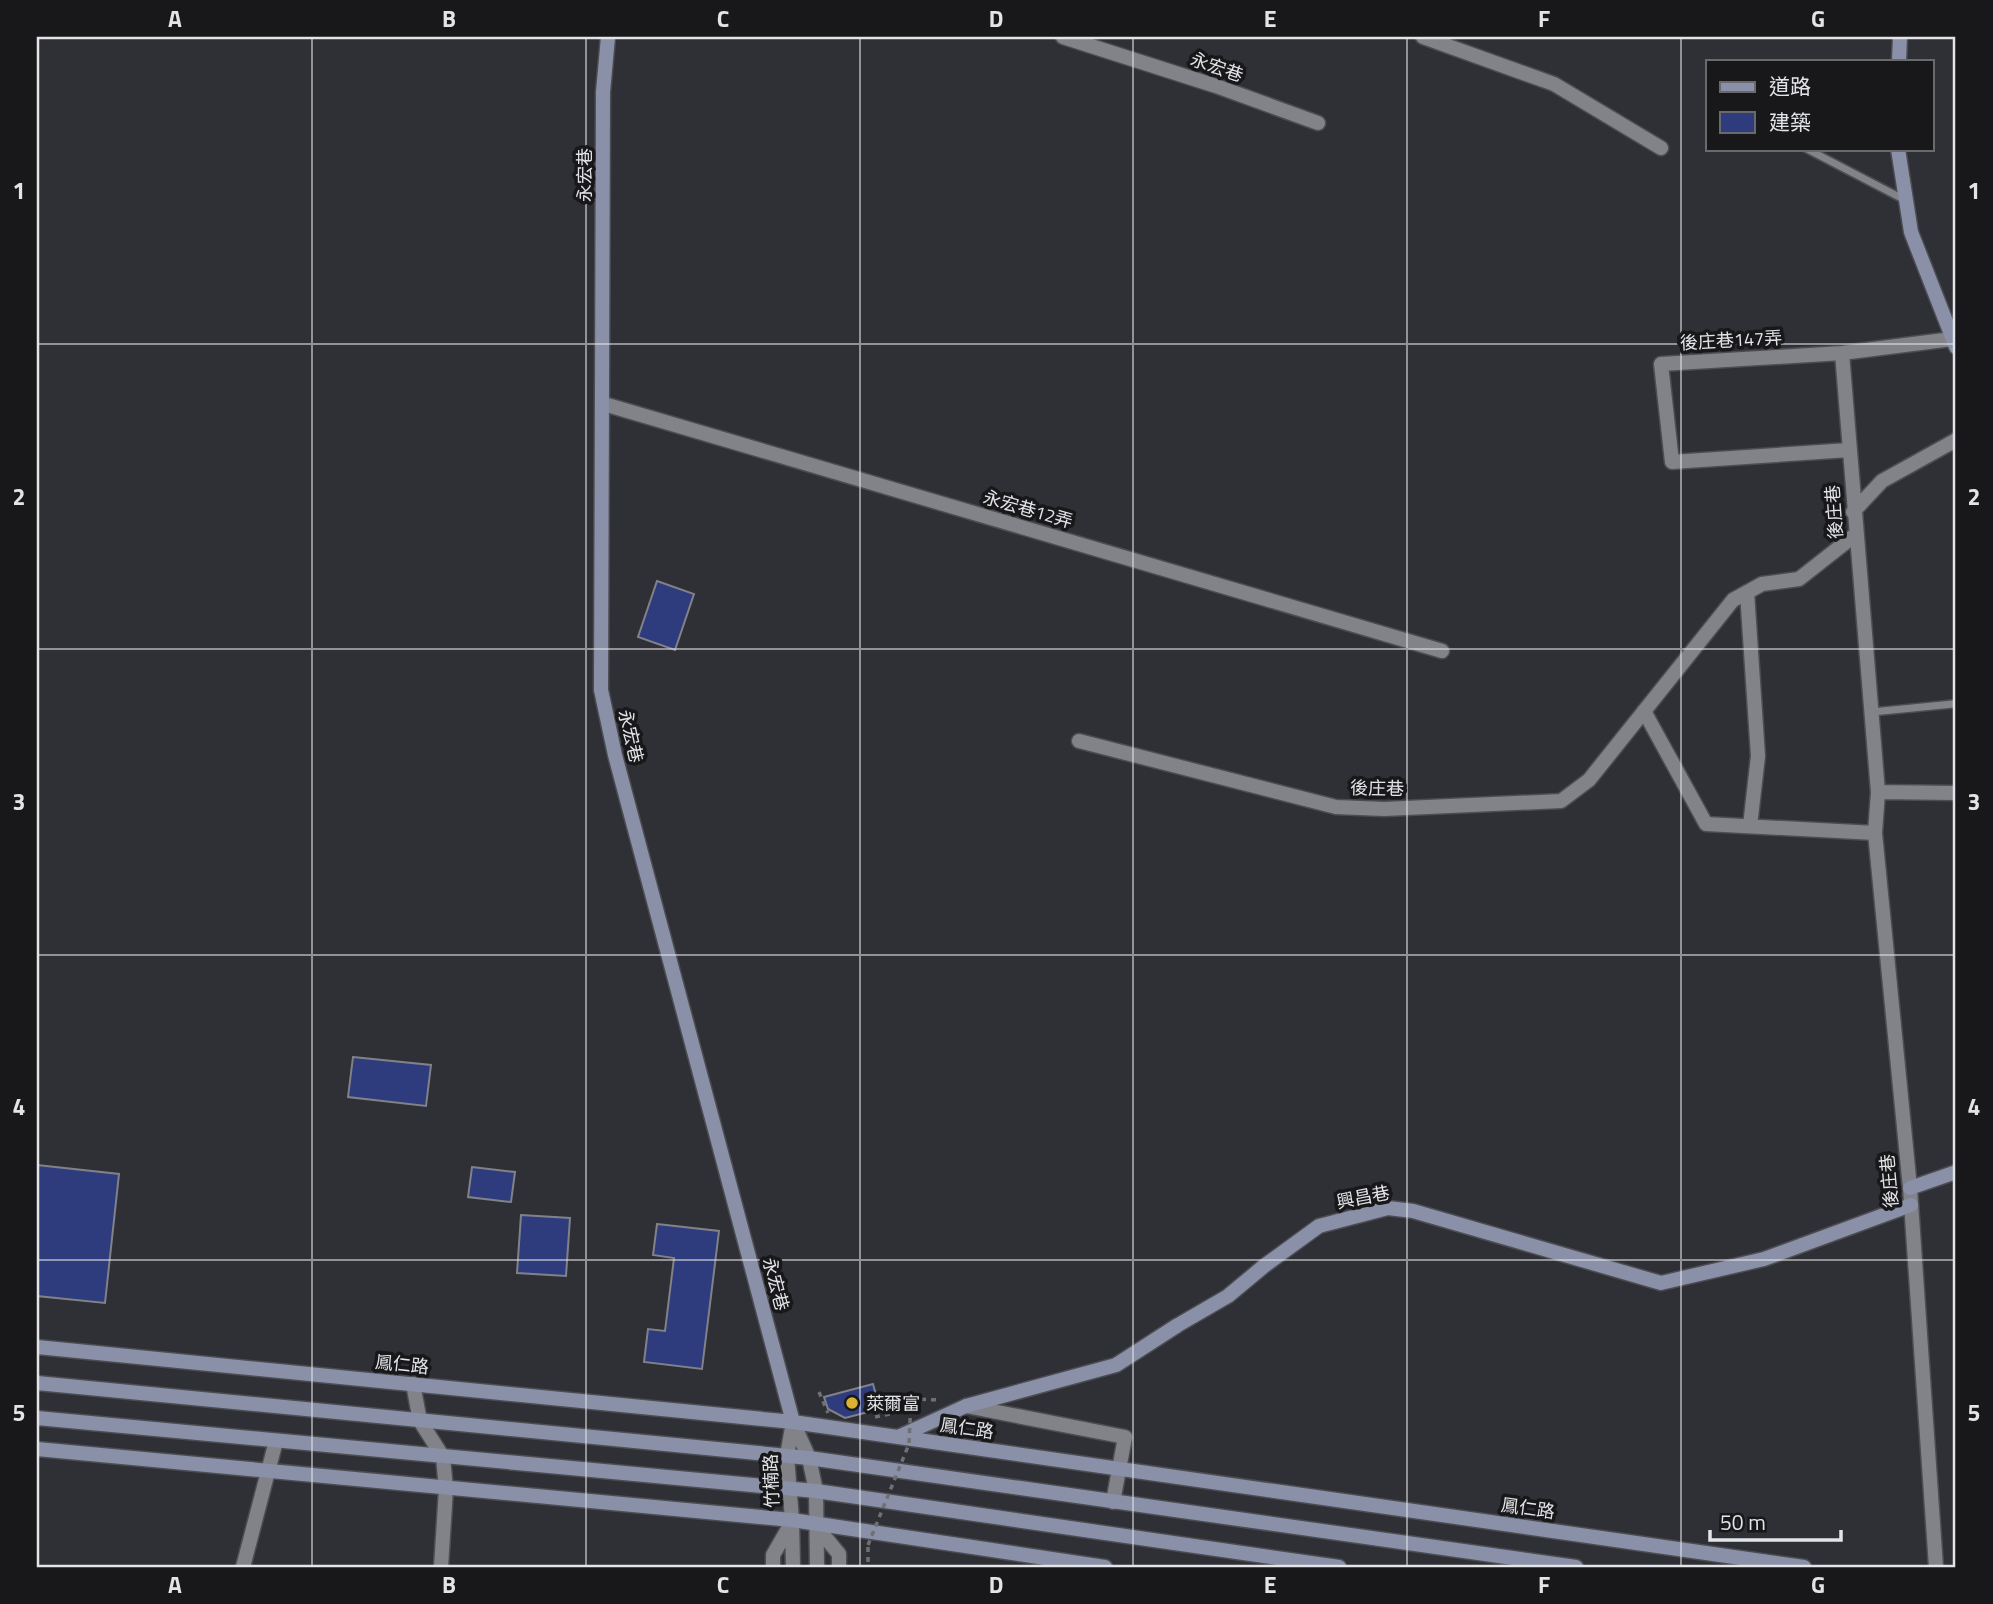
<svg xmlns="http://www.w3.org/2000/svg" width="1993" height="1604" viewBox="0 0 1993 1604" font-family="'Titillium Web','Noto Sans TC',sans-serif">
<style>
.building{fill:#2e3c7e;stroke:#808288;stroke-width:2}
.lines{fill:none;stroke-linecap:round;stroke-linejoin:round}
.lane-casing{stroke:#4c4d52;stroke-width:10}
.street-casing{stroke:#4c4d52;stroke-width:17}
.secondary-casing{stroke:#4c4d52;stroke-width:17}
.path{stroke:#6f7074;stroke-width:3.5;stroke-dasharray:5 5;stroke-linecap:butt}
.lane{stroke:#818389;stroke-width:7}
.street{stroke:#818389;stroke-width:14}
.secondary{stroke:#8990a8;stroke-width:14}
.path-bridge{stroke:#6f7074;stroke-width:3.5;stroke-dasharray:5 5;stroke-linecap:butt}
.grid{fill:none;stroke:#e3e4e7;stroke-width:2;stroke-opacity:0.55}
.poi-dot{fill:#dab333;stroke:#18181b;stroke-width:2.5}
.labels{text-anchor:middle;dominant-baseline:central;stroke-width:7;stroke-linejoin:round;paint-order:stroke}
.street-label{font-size:18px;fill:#e3e4e7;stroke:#18181b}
.poi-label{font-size:18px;fill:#e3e4e7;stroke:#18181b;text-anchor:start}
.neatline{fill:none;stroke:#e3e4e7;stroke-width:2.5}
.grid-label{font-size:23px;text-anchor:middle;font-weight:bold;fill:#e3e4e7}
</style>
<rect width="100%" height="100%" fill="#2f3035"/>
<path class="building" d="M657,581l37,13 -19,56 -37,-13z
M353,1057l78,8 -5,41 -78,-9z
M37,1165l82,9 -14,129 -68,-7z
M472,1167l43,5 -4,30 -43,-5z
M521,1215l49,3 -4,58 -49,-3z
M657,1224l62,7 -17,138 -58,-7 4,-33 17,2 9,-73 -21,-3z
M873,1384l7,25 -35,9 -17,-9 -4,-12z"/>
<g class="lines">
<defs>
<path id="lane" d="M1807,149l98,51
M1872,712l81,-8"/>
<path id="street" d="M1063,37l153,49 102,37
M1423,37l131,47 107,64
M1842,353l36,439 -3,41 35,355 26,379
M604,404l838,247
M1849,450l-177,12 -11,-98 181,-11 110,-14
M1853,512l29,-31 74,-41
M1747,592l11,164 -8,70
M1644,711l62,113 169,9
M1079,741l257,66 48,2 177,-8 28,-21 144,-180 29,-16 37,-5 56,-44
M1878,792l78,1
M413,1384l7,37 23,36 3,32 -5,78
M966,1406l159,31 -12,65
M793,1422l16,36 7,33 1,76
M816,1526l23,28v13
M243,1567l33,-126
M773,1567v-12l19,-33
M793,1567l-1,-47 -5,-64 6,-34"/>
<path id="secondary" d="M608,37l-5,55 -2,598 14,65 178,667
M1899,61l1,-24
M1898,149l13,83 45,115
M1910,1188l46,-16
M37,1347l756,75 1011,145
M37,1383l772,75 767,109
M37,1418l779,73 523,76
M898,1437l68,-31 150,-41 62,-40 50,-29 36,-30 55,-40 69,-18 25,3 248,72 103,-24 147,-54
M37,1449l755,71 313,47"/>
</defs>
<use href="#lane" class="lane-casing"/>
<use href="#street" class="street-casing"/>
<use href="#secondary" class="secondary-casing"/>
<path class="path" d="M819,1392l9,21
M911,1399l29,1
M875,1417l48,-10
M868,1547v20"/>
<use href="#lane" class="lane"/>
<use href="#street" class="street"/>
<use href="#secondary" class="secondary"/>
<path class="path-bridge" d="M868,1545l41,-101 2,-45"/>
</g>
<path class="grid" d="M312,37v1530M586,37v1530M860,37v1530M1133,37v1530M1407,37v1530M1681,37v1530M37,344h1919M37,649h1919M37,955h1919M37,1260h1919"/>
<circle class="poi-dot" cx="852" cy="1403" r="7"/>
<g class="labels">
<g class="street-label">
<text transform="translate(1217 67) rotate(19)">永宏巷</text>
<text transform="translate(584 175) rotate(-90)">永宏巷</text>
<text transform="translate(1731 340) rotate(-3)">後庄巷147弄</text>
<text transform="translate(1028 509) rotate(16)">永宏巷12弄</text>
<text transform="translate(1834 512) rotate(-94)">後庄巷</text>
<text transform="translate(631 736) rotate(77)">永宏巷</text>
<text transform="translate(1377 788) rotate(1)">後庄巷</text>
<text transform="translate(1889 1181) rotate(-95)">後庄巷</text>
<text transform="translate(1363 1197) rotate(-11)">興昌巷</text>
<text transform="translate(776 1284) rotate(75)">永宏巷</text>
<text transform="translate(402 1364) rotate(6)">鳳仁路</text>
<text transform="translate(967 1428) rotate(8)">鳳仁路</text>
<text transform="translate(771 1481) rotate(-92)">竹楠路</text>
<text transform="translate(1528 1508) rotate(8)">鳳仁路</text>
</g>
<g class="poi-label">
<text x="866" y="1403">萊爾富</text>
</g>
</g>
<rect width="1993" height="1604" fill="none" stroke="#18181b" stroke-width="77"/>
<rect x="1706" y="60" width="228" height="91" fill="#18181b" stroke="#696a6d" stroke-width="2"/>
<rect x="1720" y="82" width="35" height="10" fill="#8990a8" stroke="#696a6d" stroke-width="2"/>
<text x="1769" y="94" font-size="21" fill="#e3e4e7">道路</text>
<rect x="1720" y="112" width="35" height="21" fill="#2e3c7e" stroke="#696a6d" stroke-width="2"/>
<text x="1769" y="130" font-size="21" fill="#e3e4e7">建築</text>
<path d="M1710 1530v10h131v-10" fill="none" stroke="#e3e4e7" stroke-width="3.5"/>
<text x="1720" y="1530" font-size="21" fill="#e3e4e7" stroke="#18181b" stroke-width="5" paint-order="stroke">50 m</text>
<rect x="38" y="38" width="1916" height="1528" class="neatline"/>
<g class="grid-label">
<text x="175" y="27">A</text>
<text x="449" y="27">B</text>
<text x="723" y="27">C</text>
<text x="996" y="27">D</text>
<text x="1270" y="27">E</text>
<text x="1544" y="27">F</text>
<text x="1818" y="27">G</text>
<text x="19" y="199">1</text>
<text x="1974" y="199">1</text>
<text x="19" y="505">2</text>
<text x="1974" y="505">2</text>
<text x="19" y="810">3</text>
<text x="1974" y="810">3</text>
<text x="19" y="1115">4</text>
<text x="1974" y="1115">4</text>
<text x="19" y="1421">5</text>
<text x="1974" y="1421">5</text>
<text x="175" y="1593">A</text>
<text x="449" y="1593">B</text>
<text x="723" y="1593">C</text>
<text x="996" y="1593">D</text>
<text x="1270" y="1593">E</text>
<text x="1544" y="1593">F</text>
<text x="1818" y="1593">G</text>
</g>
</svg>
